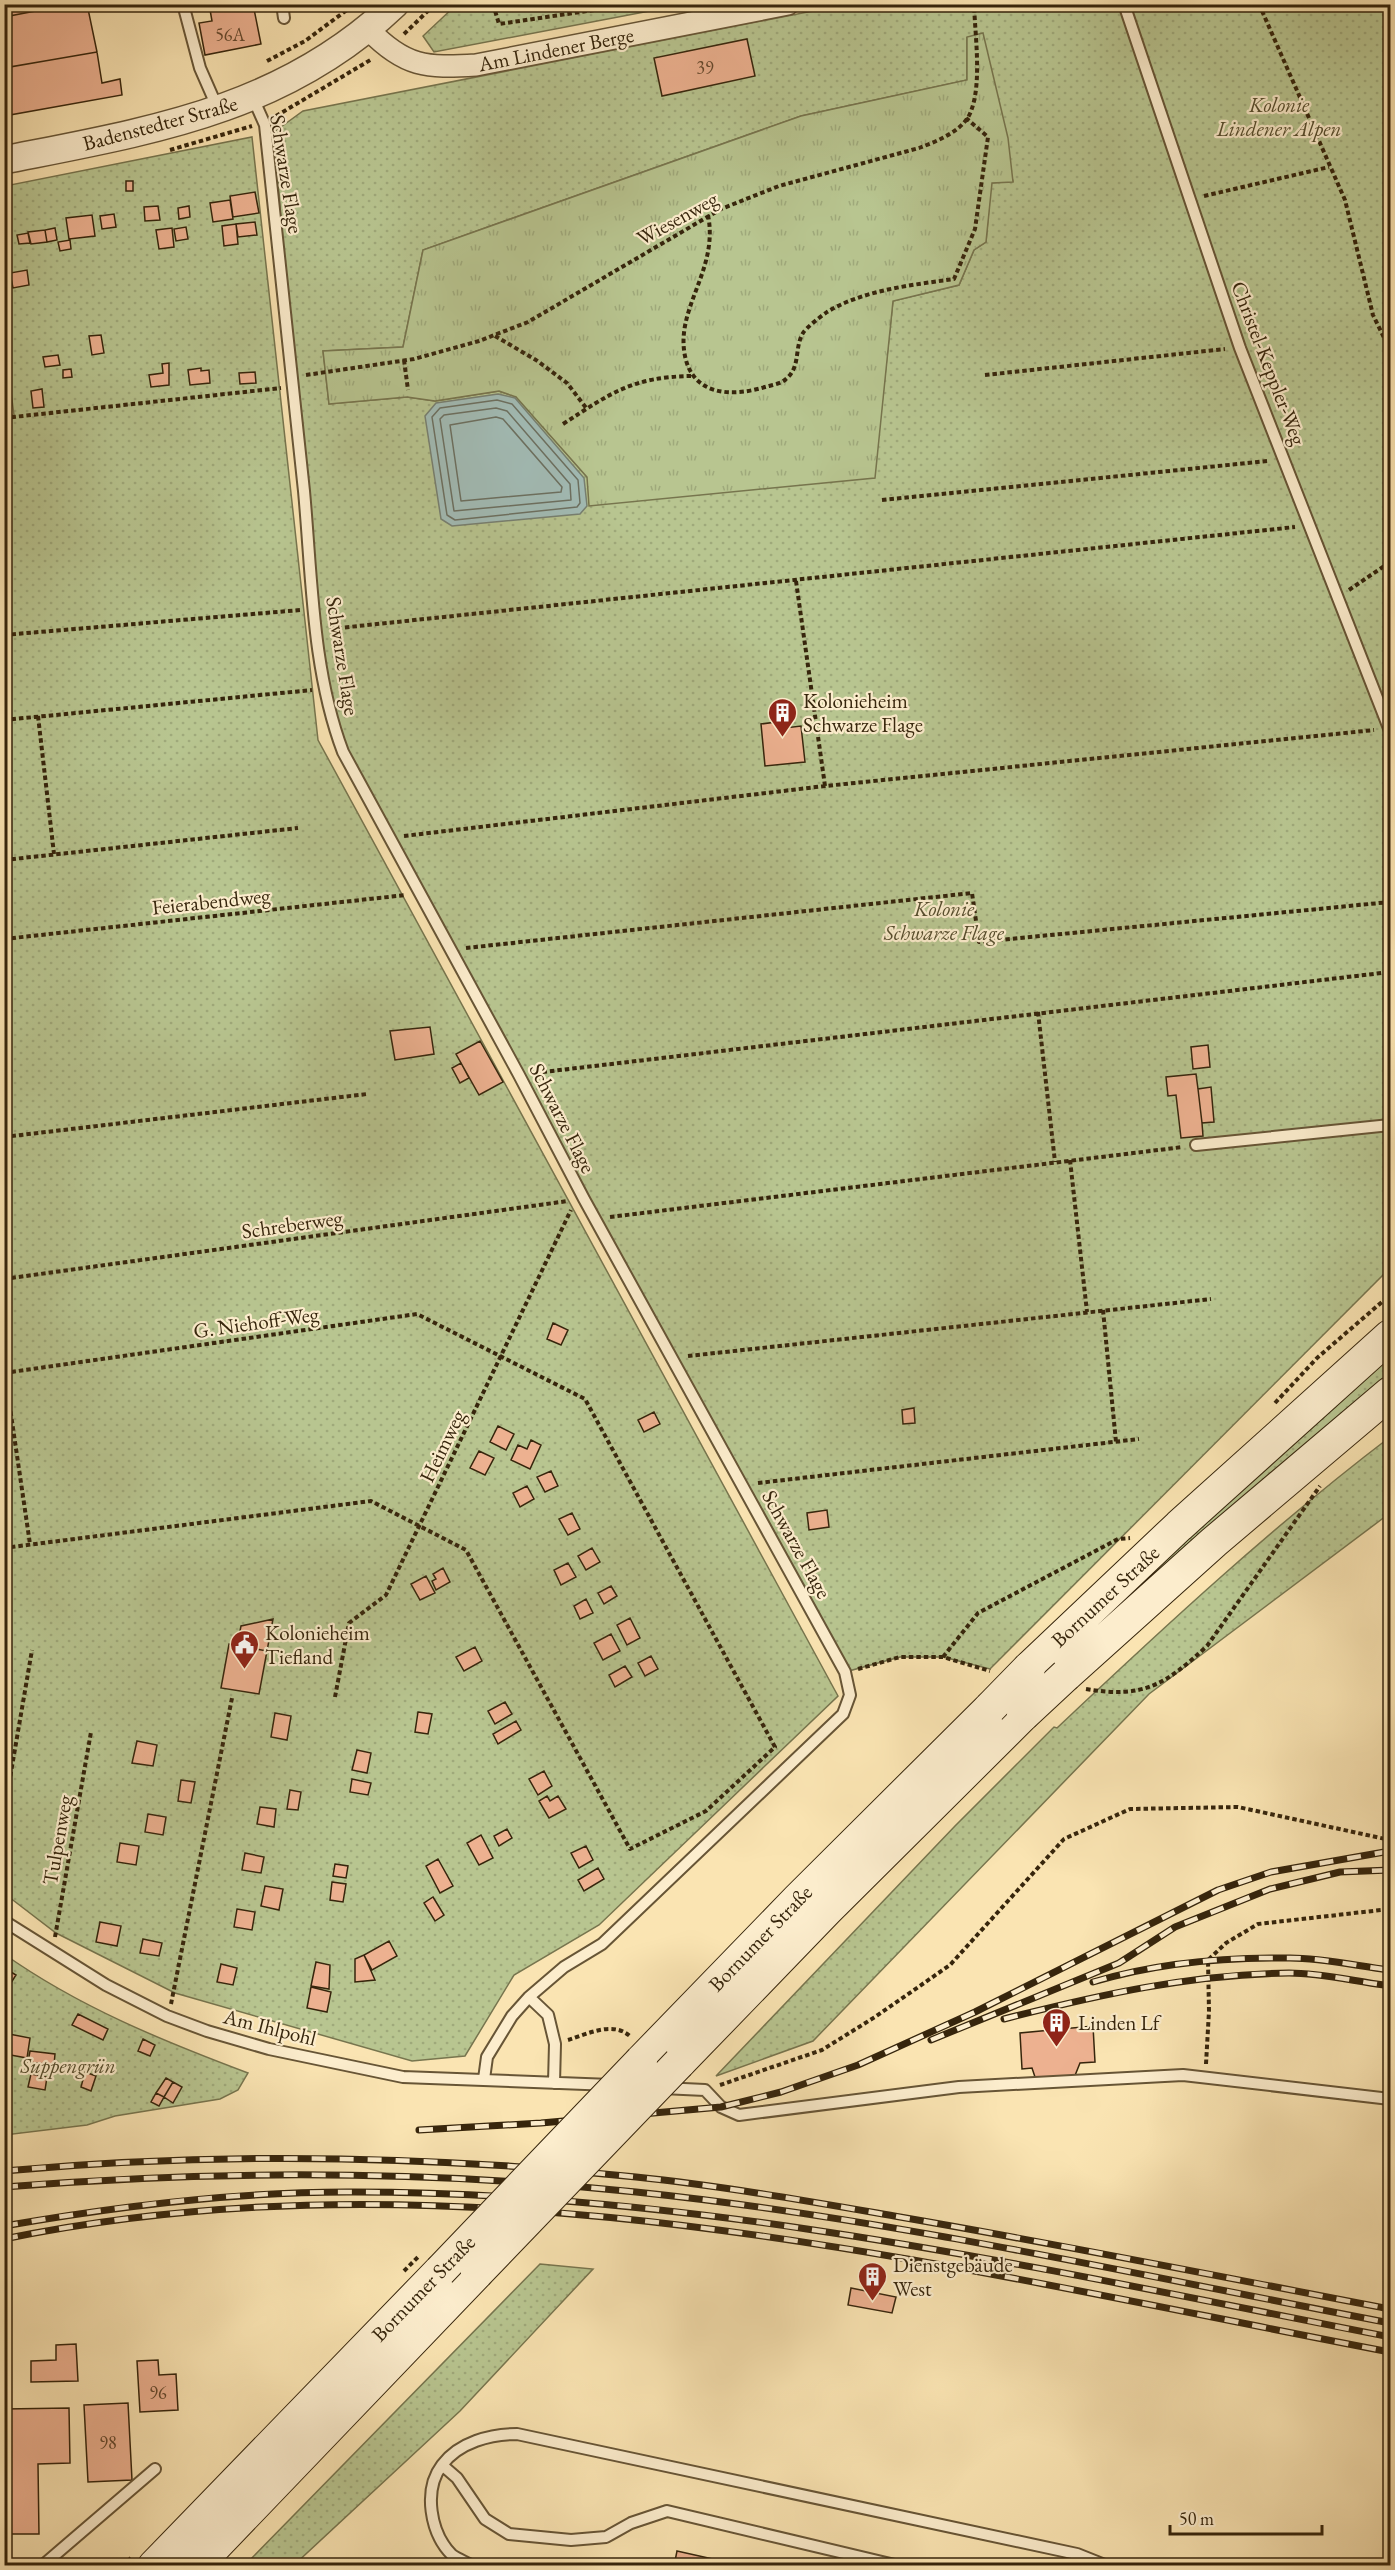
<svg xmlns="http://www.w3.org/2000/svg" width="1395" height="2570" viewBox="0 0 1395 2570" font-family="'EB Garamond',serif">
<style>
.grass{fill:url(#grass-dots);stroke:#77754e;stroke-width:1.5;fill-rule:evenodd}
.park{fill:url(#park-tufts);stroke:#77754e;stroke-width:1.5}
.water{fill:#a2bcb6;stroke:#778072;stroke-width:1.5}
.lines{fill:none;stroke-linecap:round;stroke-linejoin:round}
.shore{stroke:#6c7061;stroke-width:1.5}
.building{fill:#edb190;stroke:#36250c;stroke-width:1.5}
.service-casing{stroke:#675536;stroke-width:14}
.minor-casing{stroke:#675536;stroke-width:24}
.tertiary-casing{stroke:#675536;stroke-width:30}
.secondary-casing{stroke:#36250c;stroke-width:34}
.path{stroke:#36250c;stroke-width:4;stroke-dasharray:4.5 3;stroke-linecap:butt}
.service{stroke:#fcedcd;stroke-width:10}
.minor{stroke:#fcedcd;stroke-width:21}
.tertiary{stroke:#fcedcd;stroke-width:27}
.secondary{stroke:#fcedcd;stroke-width:32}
.rail-casing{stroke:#36250c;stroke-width:7}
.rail{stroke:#fcedcd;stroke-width:4.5;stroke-dasharray:14;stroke-linecap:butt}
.secondary-bridge-casing{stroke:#36250c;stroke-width:34;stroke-linecap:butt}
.path-bridge{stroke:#36250c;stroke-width:4;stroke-dasharray:4.5 3;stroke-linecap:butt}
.secondary-bridge{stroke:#fcedcd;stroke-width:32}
.labels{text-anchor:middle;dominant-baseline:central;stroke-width:4.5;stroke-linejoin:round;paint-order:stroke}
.number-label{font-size:18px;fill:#64482d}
.street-label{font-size:21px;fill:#36250c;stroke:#fcedcd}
.park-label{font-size:21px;font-style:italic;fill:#564d2d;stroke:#fcedcd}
.poi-label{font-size:21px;fill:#36250c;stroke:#fcedcd;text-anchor:start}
</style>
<defs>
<pattern id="grass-dots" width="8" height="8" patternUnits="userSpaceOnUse" patternTransform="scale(1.5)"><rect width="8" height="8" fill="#b8c590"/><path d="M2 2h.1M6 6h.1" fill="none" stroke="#9fa97b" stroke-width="1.8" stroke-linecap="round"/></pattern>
<pattern id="park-tufts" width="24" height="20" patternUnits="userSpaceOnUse" patternTransform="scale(1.5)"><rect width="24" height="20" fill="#b8c590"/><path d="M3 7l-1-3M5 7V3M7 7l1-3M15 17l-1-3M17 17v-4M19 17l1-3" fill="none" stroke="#9fa97b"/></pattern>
</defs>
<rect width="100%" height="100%" fill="#fae4b2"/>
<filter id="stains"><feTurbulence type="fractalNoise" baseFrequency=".00333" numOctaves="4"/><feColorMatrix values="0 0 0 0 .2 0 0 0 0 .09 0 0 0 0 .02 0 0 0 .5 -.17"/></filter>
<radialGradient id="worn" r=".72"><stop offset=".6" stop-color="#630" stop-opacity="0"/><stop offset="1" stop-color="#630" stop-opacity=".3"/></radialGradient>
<path class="grass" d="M456,5v-1l225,1 -247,47 -11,-16z
M843,5h547v1263l-400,401 -47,-12h-43l-55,15 -502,-920 -18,-63 -31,-303 -20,-254 29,-21zM967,37l46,144 -22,2 -5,59 -12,8 -15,35 -66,16 -19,177 -287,-1 -70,-80 -18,-6 -64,10 -28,-4 -78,7 -6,-53 80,-4 20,-97 378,-134 166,-36z
M252,137l66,603 520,956 -239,229 -85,50 -49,81 -53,5 -237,-68 -119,-60 -51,-39 -1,-1478 10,-1 -10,-75 1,-154z
M1390,1352v24l-100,81 -236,210 -6,-1z
M1390,1437v76l-241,181 -336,347 -97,35 239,-250 99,-99 3,1c107,-101 216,-202 333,-291z
M4,1954c75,53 159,87 244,119l-10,17 -18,9 -105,17 -28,9 -82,10z
M540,2264l53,5 -133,142 -166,154h-49z"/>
<path class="park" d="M983,33l25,105 5,44 -21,1 -6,59 -12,8 -15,35 -66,16 -18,177 -286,28 -2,-29 -71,-80 -17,-6 -64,10 -28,-4 -78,7 -6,-53 80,-4 20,-97 378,-134 166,-36v-43z"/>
<path class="water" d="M498,394l17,4 69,80 3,28 -7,8 -128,12 -11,-7 -16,-103 11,-13z"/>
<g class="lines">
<path class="shore" d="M497,400l15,4 66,76 2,23 -3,4 -122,13 -8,-5 -15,-98 8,-9z
M496,408l11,3 63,73 1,16 -117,11 -14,-92 4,-4z
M496,417l7,2 59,68 -1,5 -100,9 -11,-76z"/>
</g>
<path class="building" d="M4,4h68l-68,13z
M72,4h15l10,48 -93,16v-51z
M209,4h44l8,40 -56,11 -6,-32 13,-2z
M747,39l8,37 -93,20 -8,-38z
M97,52l5,31 18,-4 2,16 -118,21v-48z
M126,181h7v10h-7z
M255,192l4,21 -26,4 -3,-21z
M230,200l3,19 -20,3 -3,-19z
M158,206l2,14 -15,1 -1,-14z
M189,206l1,11 -11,2 -1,-11z
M114,214l2,13 -14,2 -2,-13z
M92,215l3,21 -26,3 -3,-21z
M255,222l2,13 -19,2 -2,-13z
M236,224l2,20 -14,2 -2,-20z
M186,227l2,12 -12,2 -2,-12z
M55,228l2,12 -10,2 -2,-12z
M172,228l2,19 -15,2 -3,-19z
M45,230l2,12 -16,2 -3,-12z
M28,233l2,10 -11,1 -2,-9z
M70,240l1,9 -11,2 -2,-9z
M27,270l2,15 -16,3 -3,-15z
M101,335l3,18 -12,2 -3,-19z
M58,355l2,10 -15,2 -2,-10z
M169,363v22l-18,2 -2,-12 14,-2 -1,-9z
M201,368v3l8,-1 1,13 -20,2 -2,-15z
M71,369l1,8 -9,1v-8z
M255,372l1,11 -16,1 -1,-11z
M42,389l2,18 -11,1 -2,-17z
M784,721l1,7 16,-2 4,36 -40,4 -4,-42z
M430,1027l4,27 -39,6 -5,-29z
M480,1041l23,41 -24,13 -23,-41z
M1208,1045l2,22 -17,2 -2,-22z
M461,1063l8,15 -9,5 -8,-15z
M1196,1074l2,15 13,-2 3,35 -12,1 1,13 -22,2 -5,-43 -8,1 -2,-19z
M1211,1087l3,35 -12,1 -4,-34z
M553,1323l15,7 -7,15 -14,-6z
M914,1408l1,15 -12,1 -1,-14z
M654,1412l6,12 -16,8 -6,-12z
M498,1426l16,8 -8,16 -16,-8z
M531,1440l10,5 -11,24 -19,-9 7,-15 9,4z
M479,1451l15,7 -9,17 -15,-7z
M551,1471l7,15 -13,6 -8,-15z
M527,1486l7,13 -14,8 -7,-14z
M827,1510l2,17 -20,3 -2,-17z
M572,1513l8,16 -12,6 -9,-16z
M592,1548l8,14 -14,8 -8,-14z
M568,1563l8,14 -15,8 -7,-15z
M443,1568l7,14 -14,8 -4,-9 4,-2 -3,-5z
M426,1576l9,17 -15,7 -9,-16z
M611,1586l6,10 -13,8 -6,-11z
M586,1599l7,14 -13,6 -6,-13z
M630,1618l10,20 -13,7 -10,-20z
M273,1619l-6,32 -30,-5 4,-20z
M611,1634l9,17 -17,9 -9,-17z
M229,1644l38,7 -8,43 -38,-6z
M475,1647l7,14 -18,10 -8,-14z
M651,1656l7,13 -13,7 -7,-13z
M625,1666l7,11 -17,10 -6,-12z
M505,1702l7,12 -17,10 -7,-13z
M418,1712l14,2 -4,20 -13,-2z
M275,1713l16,3 -4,24 -16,-3z
M516,1721l5,9 -23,14 -5,-10z
M137,1741l20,4 -4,21 -21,-3z
M357,1750l14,3 -4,20 -15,-3z
M544,1771l8,15 -14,9 -9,-16z
M352,1779l19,4 -3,12 -18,-3z
M181,1780l14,2 -4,21 -13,-2z
M290,1790l11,2 -3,18 -11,-1z
M547,1796l3,5 8,-5 8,13 -17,9 -10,-17z
M260,1807l16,2 -2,18 -17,-3z
M148,1814l18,3 -3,18 -18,-3z
M507,1829l5,9 -13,8 -5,-10z
M481,1835l12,23 -14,7 -12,-22z
M120,1843l19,3 -3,19 -19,-3z
M586,1846l7,14 -14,8 -8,-15z
M245,1853l19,4 -3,16 -19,-3z
M438,1859l15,27 -13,7 -14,-27z
M335,1864l13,2 -2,12 -13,-2z
M598,1868l6,11 -20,12 -6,-11z
M332,1882l14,2 -3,18 -13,-2z
M265,1886l18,3 -4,21 -18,-4z
M433,1897l11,18 -9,6 -11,-18z
M237,1909l18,3 -3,18 -18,-3z
M100,1922l21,4 -4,20 -21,-4z
M143,1939l19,4 -3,13 -19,-3z
M389,1941l8,15 -25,14 -8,-15z
M364,1955l11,25 -20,2v-23z
M316,1962l14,3 -1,24 -18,-3z
M221,1964l16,4 -4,17 -16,-3z
M6,1969l10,6 -7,11 -5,-2z
M311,1987l20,5 -4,20 -20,-4z
M78,2014l30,15 -5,11 -31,-15z
M1093,2026l2,36 -15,1 -6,15 -38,2 -4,-12 -10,1 -2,-36z
M9,2034l21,4 -3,20 -22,-4z
M143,2039l12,6 -5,11 -12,-5z
M30,2051l25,3 -1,11 -26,-3z
M85,2072l11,4 -5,15 -10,-4z
M31,2074l16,3 -2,13 -17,-3z
M166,2078l7,4 -9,15 -8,-4z
M173,2082l9,5 -9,16 -9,-6z
M156,2093l8,4 -5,9 -8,-4z
M851,2288l45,9 -4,16 -44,-8z
M76,2344l2,37 -47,1v-21l25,-1v-15z
M158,2360l1,15 17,-1 2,36 -38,2 -3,-51z
M128,2403l4,77 -44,2 -4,-77z
M69,2408l1,55 -32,1 1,70h-35v-125z
M677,2551l67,15h-70z"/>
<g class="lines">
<defs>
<path id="service" d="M183,4l17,64 18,41
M282,4l2,14
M1124,4l116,344 150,383
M253,98l12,27c14,122 27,244 39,366 8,87 8,179 39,261l176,323 65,124 261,473 5,23 -7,19 -241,230 -38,23 -35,30 -17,19 -25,41 -3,22
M1196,1145l194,-20
M4,1921l102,64 61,31 40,15 62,18 134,28 208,8
M529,1997l19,18 7,29 -1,39
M662,2088l43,2 16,17 18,8 220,-28 224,-12 207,24
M442,2465l15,13 28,41 24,15 62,6 35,-3 25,-14 36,-12 232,55
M42,2566l113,-97
M473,2566c-7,-4 -16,-7 -21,-11 -22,-22 -29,-65 -10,-90 17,-23 49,-31 75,-31l560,120 30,12"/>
<path id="minor" d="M369,30c36,37 57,38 107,35l312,-61"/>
<path id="tertiary" d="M4,160c145,-29 279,-49 391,-156"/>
<path id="secondary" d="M1029,1668l150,-142 211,-190
M1066,1675l148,-133 176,-149
M641,2061l157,-162 192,-191
M679,2063l148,-153 196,-195
M154,2566l286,-295
M196,2566l281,-293"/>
</defs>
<use href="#service" class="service-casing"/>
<use href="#minor" class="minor-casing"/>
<use href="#tertiary" class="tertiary-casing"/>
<use href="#secondary" class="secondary-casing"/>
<path class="path" d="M493,4l6,20 136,-20
M1259,4l86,196 28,115 17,35
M1183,7l11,-3
M404,34l31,-30
M267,61l38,-20 50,-37
M276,116l96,-57
M170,150l82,-24
M1204,196l125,-29
M708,215c11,55 -33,93 -23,141 8,40 47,41 80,31 7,-2 16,-3 21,-8 15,-12 8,-31 17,-46 4,-6 17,-16 24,-21 36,-22 85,-27 127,-33l21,-50 13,-92 -22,-19
M495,336l41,24 31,23 20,26
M404,360l4,30
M306,375l108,-16 65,-18 49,-19 193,-113 58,-23 140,-38c18,-7 45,-17 52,-37 11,-28 4,-76 3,-107
M985,375l240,-26
M4,418l277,-30
M563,424c48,-31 69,-47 128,-48
M882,500l386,-39
M796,581l29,205
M1349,590l41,-28
M330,629l965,-102
M4,635l296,-25
M38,716l16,138
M4,720l308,-30
M404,836l421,-50 549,-56
M4,860l294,-32
M4,939l402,-44
M466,948l506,-55 7,49 411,-40
M1038,1012l17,150
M535,1073l855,-101
M4,1137l363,-43
M1070,1160l17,152
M610,1217l573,-70
M4,1279l564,-78
M1103,1310l13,132
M688,1356l523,-57
M4,1367l26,177
M4,1373l413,-59 168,85 190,348 -69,64 -76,38 -164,-299 -95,-49 -367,47
M1275,1403l42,-45 73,-63
M758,1483l381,-44
M943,1657l35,-44 140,-74 12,-1
M858,1669l42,-12h43l47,14
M1086,1689c58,10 80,-5 121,-43l113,-160
M335,1697l14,-74 37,-28 185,-385
M4,1813l28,-163
M55,1937l36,-205
M171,2004l61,-306
M568,2040c20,-6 45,-20 63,-3
M1206,2064l3,-53 -1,-51 18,-17 32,-19 132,-15
M720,2085l102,-35 53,-33 75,-52 114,-126 66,-30 108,-2 152,33
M123,2566l8,-8"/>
<use href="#service" class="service"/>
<use href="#minor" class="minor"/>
<use href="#tertiary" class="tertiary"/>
<use href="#secondary" class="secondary"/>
<defs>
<path id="rail" d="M1093,1982c63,-19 131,-25 197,-24 33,0 67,8 100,12
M1004,2019c94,-24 188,-45 285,-46 31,0 64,8 95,12
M931,2040l188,-77 56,-36 95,-38 70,-17 50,-2
M419,2130l122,-7 180,-16 60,-15 77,-27 117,-53 243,-122 53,-18 119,-21
M4,2171c210,-19 422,-16 632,6 88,9 177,25 264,40 164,28 327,61 490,92
M4,2187c211,-17 421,-17 632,5 252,26 506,84 754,131
M4,2226c114,-20 228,-34 343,-34 353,-1 699,78 1043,145
M4,2239c462,-95 934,27 1386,113"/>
</defs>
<use href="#rail" class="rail-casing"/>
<use href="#rail" class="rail"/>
<defs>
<path id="secondary-bridge" d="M990,1708l39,-40
M1023,1715l43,-40
M440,2271l201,-210
M477,2273l202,-210"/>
</defs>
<use href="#secondary-bridge" class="secondary-bridge-casing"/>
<path class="path-bridge" d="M404,2271l15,-15"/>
<use href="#secondary-bridge" class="secondary-bridge"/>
</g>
<defs>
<symbol id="building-pin" viewBox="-11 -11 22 30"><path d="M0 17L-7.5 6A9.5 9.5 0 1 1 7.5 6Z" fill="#8f2418" stroke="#fcedcd"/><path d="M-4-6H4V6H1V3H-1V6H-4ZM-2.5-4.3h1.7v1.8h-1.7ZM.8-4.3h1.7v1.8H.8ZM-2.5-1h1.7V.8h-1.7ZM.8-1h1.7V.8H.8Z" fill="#fff"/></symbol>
<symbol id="civic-pin" viewBox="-11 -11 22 30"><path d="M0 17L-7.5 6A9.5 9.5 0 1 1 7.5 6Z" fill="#8f2418" stroke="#fcedcd"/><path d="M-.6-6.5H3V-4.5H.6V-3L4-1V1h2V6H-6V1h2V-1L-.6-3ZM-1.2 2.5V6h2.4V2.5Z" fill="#fff"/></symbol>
</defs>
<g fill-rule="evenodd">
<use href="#building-pin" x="766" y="696" width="33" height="45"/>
<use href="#civic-pin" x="228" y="1628" width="33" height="45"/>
<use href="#building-pin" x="1040" y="2006" width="33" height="45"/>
<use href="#building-pin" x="856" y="2260" width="33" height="45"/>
</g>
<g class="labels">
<g class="number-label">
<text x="230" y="34">56A</text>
<text x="705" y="67">39</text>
<text x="158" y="2392">96</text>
<text x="108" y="2442">98</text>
</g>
<g class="street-label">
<text transform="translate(556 49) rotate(-11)">Am Lindener Berge</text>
<text transform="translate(160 123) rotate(-15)">Badenstedter Straße</text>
<text transform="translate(287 174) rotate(81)">Schwarze Flage</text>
<text transform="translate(677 218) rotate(-29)">Wiesenweg</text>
<text transform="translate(1269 363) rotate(69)">Christel-Keppler-Weg</text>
<text transform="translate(343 656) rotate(81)">Schwarze Flage</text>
<text transform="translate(211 901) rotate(-6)">Feierabendweg</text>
<text transform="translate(563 1118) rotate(63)">Schwarze Flage</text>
<text transform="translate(292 1224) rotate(-8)">Schreberweg</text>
<text transform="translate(256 1322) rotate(-8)">G. Niehoff-Weg</text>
<text transform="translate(442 1446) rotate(-64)">Heimweg</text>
<text transform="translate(797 1544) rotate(61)">Schwarze Flage</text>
<text transform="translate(1105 1596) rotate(-43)">Bornumer Straße</text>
<text transform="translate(57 1840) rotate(-80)">Tulpenweg</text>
<text transform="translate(760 1938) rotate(-46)">Bornumer Straße</text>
<text transform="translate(270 2027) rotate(14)">Am Ihlpohl</text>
<text transform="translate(423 2288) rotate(-46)">Bornumer Straße</text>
</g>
<g class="park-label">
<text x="1279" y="104">Kolonie<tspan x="1279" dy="24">Lindener Alpen</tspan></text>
<text x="944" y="908">Kolonie<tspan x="944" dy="24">Schwarze Flage</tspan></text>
<text x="68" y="2065">Suppengrün</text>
</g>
<g class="poi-label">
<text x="803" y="700">Kolonieheim<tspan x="803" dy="24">Schwarze Flage</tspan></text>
<text x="265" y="1632">Kolonieheim<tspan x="265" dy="24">Tiefland</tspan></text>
<text x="1078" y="2022">Linden Lf</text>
<text x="893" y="2264">Dienstgebäude<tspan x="893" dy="24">West</tspan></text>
</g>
</g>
<rect width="1395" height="2570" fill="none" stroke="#fae4b2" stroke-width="24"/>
<rect x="6" y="6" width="1383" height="2558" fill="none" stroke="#36250c" stroke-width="3"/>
<rect x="12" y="12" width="1371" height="2546" fill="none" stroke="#36250c" stroke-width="1.5"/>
<path d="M1170 2525v9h152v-9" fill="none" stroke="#36250c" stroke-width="3"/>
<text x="1179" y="2525" font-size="18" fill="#36250c" stroke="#fcedcd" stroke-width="4.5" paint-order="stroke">50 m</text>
<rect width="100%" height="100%" filter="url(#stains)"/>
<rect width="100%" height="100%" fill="url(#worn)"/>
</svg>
